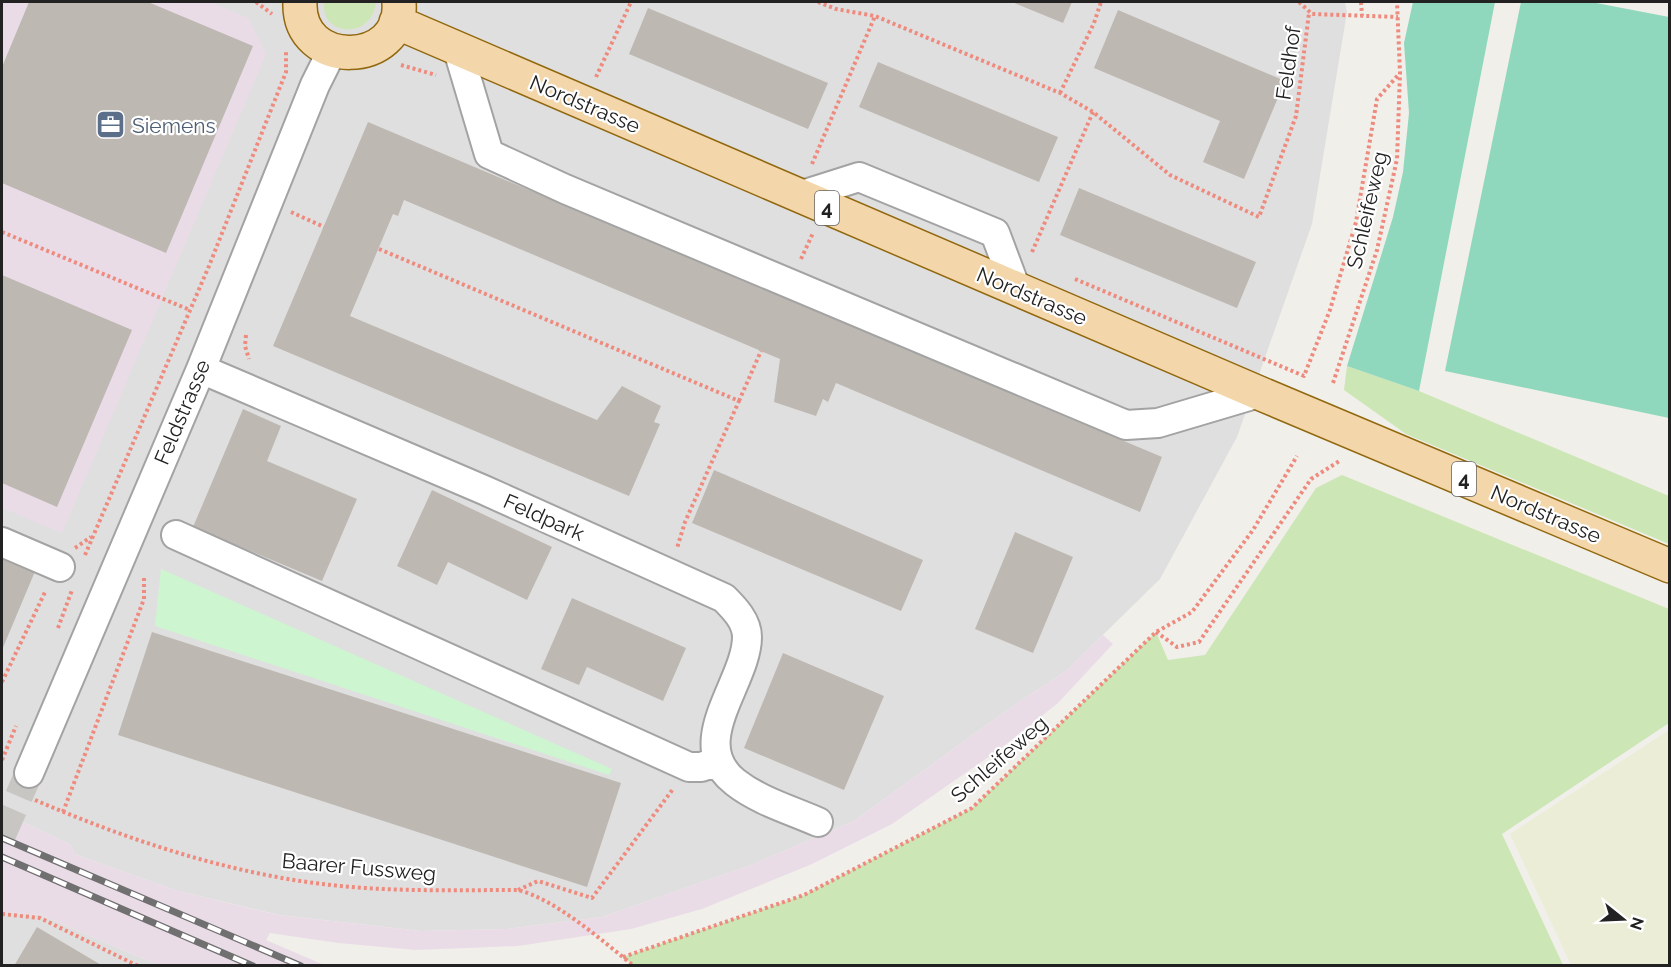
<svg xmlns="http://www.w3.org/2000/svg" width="1671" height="967" viewBox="0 0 1671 967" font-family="Raleway,sans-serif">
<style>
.residential{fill:#e0dfdf}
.industrial{fill:#e9dce7}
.farmland{fill:#ebedd7}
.grass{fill:#cce6b5}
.park{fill:#ccf5d0}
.pitch{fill:#90d8bd}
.building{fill:#beb8b2}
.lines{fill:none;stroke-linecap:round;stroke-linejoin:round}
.minor-tunnel{stroke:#c8c6c2;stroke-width:28;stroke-dasharray:28 14;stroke-linecap:butt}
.minor-casing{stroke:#a3a3a3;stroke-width:32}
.major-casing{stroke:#91680e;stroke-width:36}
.path{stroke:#ee8b7e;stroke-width:4;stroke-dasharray:3 3;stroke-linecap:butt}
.minor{stroke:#fff;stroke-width:28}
.major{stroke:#f4d6ab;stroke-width:33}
.rail-casing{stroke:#707070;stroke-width:7}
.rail{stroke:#fff;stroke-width:4.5;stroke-dasharray:14;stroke-linecap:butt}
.labels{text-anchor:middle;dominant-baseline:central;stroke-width:4.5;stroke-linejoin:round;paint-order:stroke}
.shield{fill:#fff;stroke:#646464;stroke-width:1.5}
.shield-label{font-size:20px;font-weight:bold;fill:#222}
.street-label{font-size:21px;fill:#222;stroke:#fff}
.service-label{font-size:21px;fill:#4e5e75;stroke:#fff;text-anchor:start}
</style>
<rect width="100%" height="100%" fill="#f1efea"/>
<path class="residential" d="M2,2h1343l2,10 -35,212 -75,213 -77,142 -94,92 -63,42 -149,108 -103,44 -149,52 -96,12 -85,2 -142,-16 -101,-24 -104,-37 -3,-9 -69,-33z
M2,912l39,3 117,50h-156z"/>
<path class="industrial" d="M2,2h208l38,16 18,36 -204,479 -60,-25z
M1103,635l10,9 -55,59 -58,46 -108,75 -80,40 -110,45 -71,20 -113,17 -102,4 -78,-7 -68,-10 -4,7 58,25h-166l-117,-50 -39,-3v-100l69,33 3,9 104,37 100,24 143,16 85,-2 96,-12 149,-52 103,-44 149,-108 63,-42z"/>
<path class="farmland" d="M1669,730v235h-98l-61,-131z"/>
<path class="grass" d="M324,2h52c-4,39 -56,34 -52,0z
M1347,366l72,25 250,105v48l-263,-110 -62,-44z
M1342,475l327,134v114l-167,111 61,131 -929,1 -11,-9 181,-62 168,-87 184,-176 12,28 37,-5 111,-167z"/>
<path class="park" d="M161,569l451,200 -3,6 -454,-149z"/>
<path class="pitch" d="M1413,2h82l-76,389 -72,-25 46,-149 10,-45 6,-59 -5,-70z
M1521,2h70l78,15v401l-224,-47z"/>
<path class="building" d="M29,2h119l105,44 -87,207 -164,-70v-116z
M1012,2h60l-9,21z
M648,8l180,75 -20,46 -179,-75z
M1118,10l167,71 -41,98 -41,-17 17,-41 -126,-53z
M878,62l180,75 -19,45 -180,-75z
M368,122l794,335 -22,55 -304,-129 -8,19 -5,-3 -7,17 -42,-14 6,-43 -376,-159 -6,16 -5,-2 -43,102 247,104 25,-34 39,20 -7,16 6,2 -31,72 -356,-150z
M1079,188l177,74 -19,46 -177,-73z
M2,275l130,55 -75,177 -55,-24z
M243,409l38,17 -14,35 90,38 -35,82 -129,-54z
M714,470l209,90 -22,51 -209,-88z
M432,490l120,57 -25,53 -79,-38 -11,23 -40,-19z
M1015,532l58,25 -40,96 -58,-24z
M2,555l34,14 -34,81z
M572,598l114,50 -23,53 -76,-34 -8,18 -38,-16z
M152,632l469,151 -34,104 -469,-152z
M783,653l101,43 -40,94 -100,-42z
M37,927l66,39h-89z"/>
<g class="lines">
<path class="minor-tunnel" d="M2,835l27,-62"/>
<defs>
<path id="minor" d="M458,50l31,104 76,35 561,236 32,-2 101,-30
M799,196l60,-19 136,56 21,56
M201,369l283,121 240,108c10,10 23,23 23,39 0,45 -62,106 -12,145 24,19 56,28 83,40
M176,535l513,232h12l18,-6
M2,542l58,25
M29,773l172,-404 114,-284 17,-34"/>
<path id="major" d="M300,2c-3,69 104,65 99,1
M396,22l863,371 411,173"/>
</defs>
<use href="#minor" class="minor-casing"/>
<use href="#major" class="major-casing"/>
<path class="path" d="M256,2l16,12
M818,2l18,7 39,7 185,77 33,19 77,63 89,42 37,-101 13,-103
M1299,2l13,12 86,3
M1361,2l1,14
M401,65l35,10
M596,77l35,-75
M1060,93l34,-70 7,-21
M812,164l63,-148
M291,212l33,15
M2,232l188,78
M379,249l360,152 -54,121 -8,26
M1032,252l61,-140
M801,259l12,-26
M1075,279l229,97 26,-66 26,-88 21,-123 23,-26
M246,335l-1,11 4,13
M1333,383l44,-133 20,-91 3,-86 -3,-71
M739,401l22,-50
M75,548l16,-11
M85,555l124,-289 77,-194v-21
M58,628l14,-38
M1156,632l21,15 22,-5 112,-163 30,-19
M2,682l44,-92
M2,760l14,-34
M35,800c93,40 195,74 296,85 62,7 125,5 187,5 39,10 83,50 116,76
M63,812l81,-213v-24
M518,890l20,-9 54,17 81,-109
M2,914l38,4 98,48
M623,957l181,-62 168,-87 184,-176 36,-20 61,-82 44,-74"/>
<use href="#minor" class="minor"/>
<use href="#major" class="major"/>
<defs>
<path id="rail" d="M2,838l299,128
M2,857l251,109"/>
</defs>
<use href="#rail" class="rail-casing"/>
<use href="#rail" class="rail"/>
</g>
<defs>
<symbol id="office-square" viewBox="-11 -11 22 22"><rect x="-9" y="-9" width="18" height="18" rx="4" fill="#5c6f8a" stroke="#fff"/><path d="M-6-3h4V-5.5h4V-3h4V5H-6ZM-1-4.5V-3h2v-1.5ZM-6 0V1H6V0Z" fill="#fff"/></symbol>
</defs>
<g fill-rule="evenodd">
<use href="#office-square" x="94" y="108" width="33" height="33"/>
</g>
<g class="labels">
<g class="shield">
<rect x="815" y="191" width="24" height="34" rx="4.5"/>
<rect x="1452" y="462" width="24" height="34" rx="4.5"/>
</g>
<g class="shield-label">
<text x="827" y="208">4</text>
<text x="1464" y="479">4</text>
</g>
<g class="street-label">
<text transform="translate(1288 63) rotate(-82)">Feldhof</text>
<text transform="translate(585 104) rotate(23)">Nordstrasse</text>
<text transform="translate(1367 210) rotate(-77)">Schleifeweg</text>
<text transform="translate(1032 296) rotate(23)">Nordstrasse</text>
<text transform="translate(182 412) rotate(-67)">Feldstrasse</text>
<text transform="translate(1546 514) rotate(23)">Nordstrasse</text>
<text transform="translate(544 517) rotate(24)">Feldpark</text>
<text transform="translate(999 759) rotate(-41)">Schleifeweg</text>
<text transform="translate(359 867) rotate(5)">Baarer Fussweg</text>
</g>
<g class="service-label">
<text x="132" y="125">Siemens</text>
</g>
</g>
<rect width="1671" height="967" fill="none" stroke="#222222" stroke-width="6"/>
<g transform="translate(1623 919) rotate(108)" stroke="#ffffff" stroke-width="4.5" paint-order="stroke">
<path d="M0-4.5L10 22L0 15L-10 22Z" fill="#222222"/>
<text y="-9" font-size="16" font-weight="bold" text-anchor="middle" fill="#222222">N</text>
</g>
</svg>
